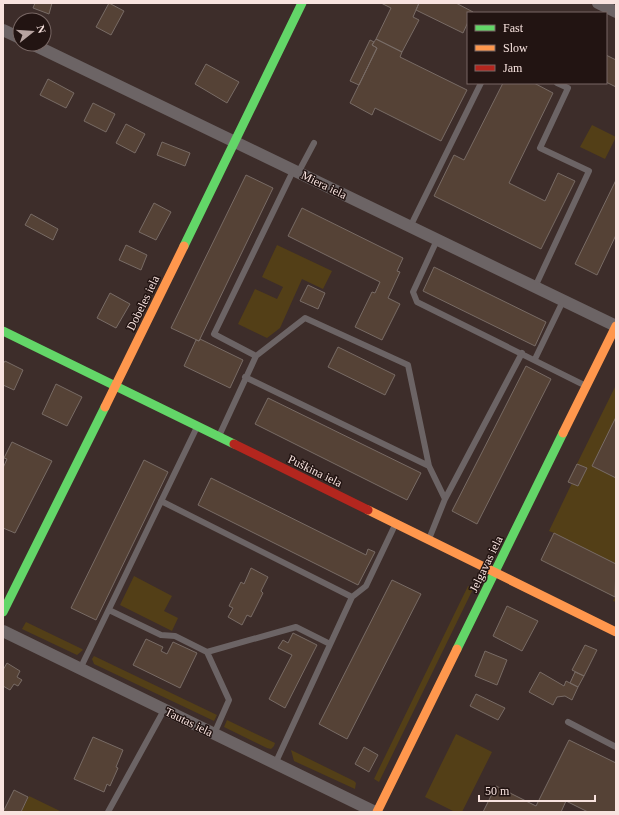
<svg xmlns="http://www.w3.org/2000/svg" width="619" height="815" viewBox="0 0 619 815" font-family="'Times New Roman',serif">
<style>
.green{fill:#533f17}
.building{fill:#554236;stroke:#786b65}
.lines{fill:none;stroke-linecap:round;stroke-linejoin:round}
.lane{stroke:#6c6465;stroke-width:6}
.street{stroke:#6c6465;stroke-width:12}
.fast{stroke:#63d668;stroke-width:9}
.slow{stroke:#ff974d;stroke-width:9}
.jam{stroke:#b3261e;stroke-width:9}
.labels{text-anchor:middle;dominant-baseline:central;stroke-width:3;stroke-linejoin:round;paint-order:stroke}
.street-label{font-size:12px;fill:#f8e3df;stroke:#221412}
</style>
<rect width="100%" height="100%" fill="#3d2d2a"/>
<path class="green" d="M592,125l24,12 -11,22 -25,-12z
M277,245l55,26 -9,18 -21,-10 -22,49 -13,10 -29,-14 17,-35 22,10 6,-12 -21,-10z
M616,385v217l-3,-1 2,-4 -74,-37 13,-27 -5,-2 23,-48 -4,-1z
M134,576l38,20 -8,15 14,7 -6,13 -52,-26z
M468,586l5,3 -94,193 -5,-3z
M26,622l56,27 1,1 -6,5 -55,-26z
M94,656l123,59 -3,6 -120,-57 -2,-5z
M227,720l48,23 -1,3 -3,3 -4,-1 -43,-21z
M456,734l36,18 -30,60h-7l-30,-15z
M291,750l63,31 2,2 -1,6 -61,-28z
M29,796l33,16h-41z"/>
<path class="building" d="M35,3h17l-3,11 -16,-6z
M109,3l15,8 -13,24 -15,-8z
M381,3h38l-6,14 6,3 -17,32 -26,-13 15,-31z
M419,3h37l17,9 -5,1v9l-5,11 -47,-23z
M376,39l26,13 -2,5 67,33 -26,51 -66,-33 -3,7 -22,-12 27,-55 -5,-3z
M370,40l4,2 -2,3 5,3 -18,37 -9,-4z
M606,55l10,5v27l-10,-5z
M206,64l33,18 -12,21 -32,-19z
M48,79l26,14 -8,15 -26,-13z
M503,83h31l19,10 -44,90 36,18 13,-28 17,8 -34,68 -107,-53 20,-41 10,5z
M93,103l22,11 -9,18 -22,-11z
M126,124l19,10 -10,19 -19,-10z
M162,142l28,11 -5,13 -28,-11z
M246,175l27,13 -74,153 -28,-13z
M616,180v55l-19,40 -22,-11z
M154,203l17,9 -15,28 -17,-8z
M302,208l101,50 -6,13 3,1 -12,26 12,6 -18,36 -27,-13 17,-35 3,1 5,-11 -92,-46z
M31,214l27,15 -5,11 -28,-15z
M126,245l21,10 -6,15 -22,-10z
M434,267l112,55 -11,24 -112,-55z
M308,285l17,8 -7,16 -18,-8z
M110,293l20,11 -14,24 -19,-10z
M200,339l43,21 -13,28 -46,-22 12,-26 3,1z
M338,347l57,28 -10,20 -57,-28z
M5,361l18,9 -9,20 -11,-5v-21z
M526,366l25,13 -74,145 -25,-13z
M56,384l26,13 -15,29 -25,-12z
M268,398l153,75 -14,27 -152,-76z
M616,417v61l-24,-12z
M12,442l40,19 -37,72 -12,-5v-60l4,-9 -3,-1z
M144,460l24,12 -72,148 -25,-12z
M577,464l10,4 -9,18 -10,-4z
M211,478l155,77 2,-6 7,3 -17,33 -160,-80z
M554,533l62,31 -1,33 -74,-37z
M251,568l17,9 -7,14 2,2 -12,24 -4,-2 -5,10 -14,-8 5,-9 -4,-2 12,-24 3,2z
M392,580l29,14 -74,145 -28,-15z
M507,606l31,15 -16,30 -29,-15z
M293,633l24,12 -32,63 -16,-9 23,-44 -14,-7 5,-8 5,3z
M146,639l17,8 -2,4 6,3 6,-12 24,11 -17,35 -47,-23z
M585,645l12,5 -13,26 -12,-6z
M485,651l22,9 -10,25 -22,-9z
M7,663l13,8 -3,6 5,3 -4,6 -4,-2 -4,6 -7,-4v-16z
M540,672l24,14 2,-5 12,6 -6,13 -7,-4 -8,1 -4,8 -24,-13z
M575,672l9,4 -6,11 -8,-4z
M476,694l29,14 -7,12 -28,-14z
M93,737l30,13 -7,17 2,1 -8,18 -3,-2 -3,8 -30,-13z
M569,740l47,23v49h-28l-22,-11 -5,11h-78l13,-26 40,20z
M364,747l14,8 -9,17 -14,-8z
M14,790l14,7 -7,15h-18z"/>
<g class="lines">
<path class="lane" d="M298,173l16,-30
M410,227l71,-144
M437,240l-24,52 4,10 169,84
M535,287l54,-116 -49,-23 28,-60 -11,-5
M256,356l-42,-22 79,-163
M535,359l28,-58
M245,377l184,89
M219,436l37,-80 49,-38 103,47 21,101 16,33
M161,501l191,96
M429,539l16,-40 77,-146
M109,610l52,25 14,1 32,16 22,48 -15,34
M207,652l89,-25 34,17
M80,669l117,-242
M568,722l48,25
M275,764l77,-167 14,-11 29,-61
M108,812l56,-102"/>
<path class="street" d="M598,3l18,9
M3,30l17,8
M32,44l584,282
M3,631l372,181"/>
<path class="fast" d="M184,246l118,-243
M3,331l231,113
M3,612l102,-205
M457,649l106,-216"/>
<path class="slow" d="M105,407l79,-161
M563,433l53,-107
M368,510l248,122
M377,812l80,-163"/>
<path class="jam" d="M234,444l134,66"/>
</g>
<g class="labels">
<g class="street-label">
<text transform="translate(324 185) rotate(26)">Miera iela</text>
<text transform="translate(143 303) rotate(-64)">Dobeles iela</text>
<text transform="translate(315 471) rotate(26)">Puškina iela</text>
<text transform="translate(486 564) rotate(-64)">Jelgavas iela</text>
<text transform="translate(189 722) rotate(26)">Tautas iela</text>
</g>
</g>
<rect width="619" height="815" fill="none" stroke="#f8e3df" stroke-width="8"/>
<rect x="467" y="12" width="140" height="72" fill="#221412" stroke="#786764"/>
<rect x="475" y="25" width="20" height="6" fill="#63d668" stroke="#786764"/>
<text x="503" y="32" font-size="12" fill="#f8e3df">Fast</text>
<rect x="475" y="45" width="20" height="6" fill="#ff974d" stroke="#786764"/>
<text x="503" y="52" font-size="12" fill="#f8e3df">Slow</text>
<rect x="475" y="65" width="20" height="6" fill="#b3261e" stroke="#786764"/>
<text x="503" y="72" font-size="12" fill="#f8e3df">Jam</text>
<g transform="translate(32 32) rotate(73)"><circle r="19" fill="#221412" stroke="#786764"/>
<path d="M0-3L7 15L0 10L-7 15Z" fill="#b7a3a0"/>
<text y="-6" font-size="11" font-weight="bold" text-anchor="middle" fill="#f8e3df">N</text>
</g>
<path d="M479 795v6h116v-6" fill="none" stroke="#f8e3df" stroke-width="2"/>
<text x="485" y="795" font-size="12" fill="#f8e3df" stroke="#221412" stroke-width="3" paint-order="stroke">50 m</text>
</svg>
